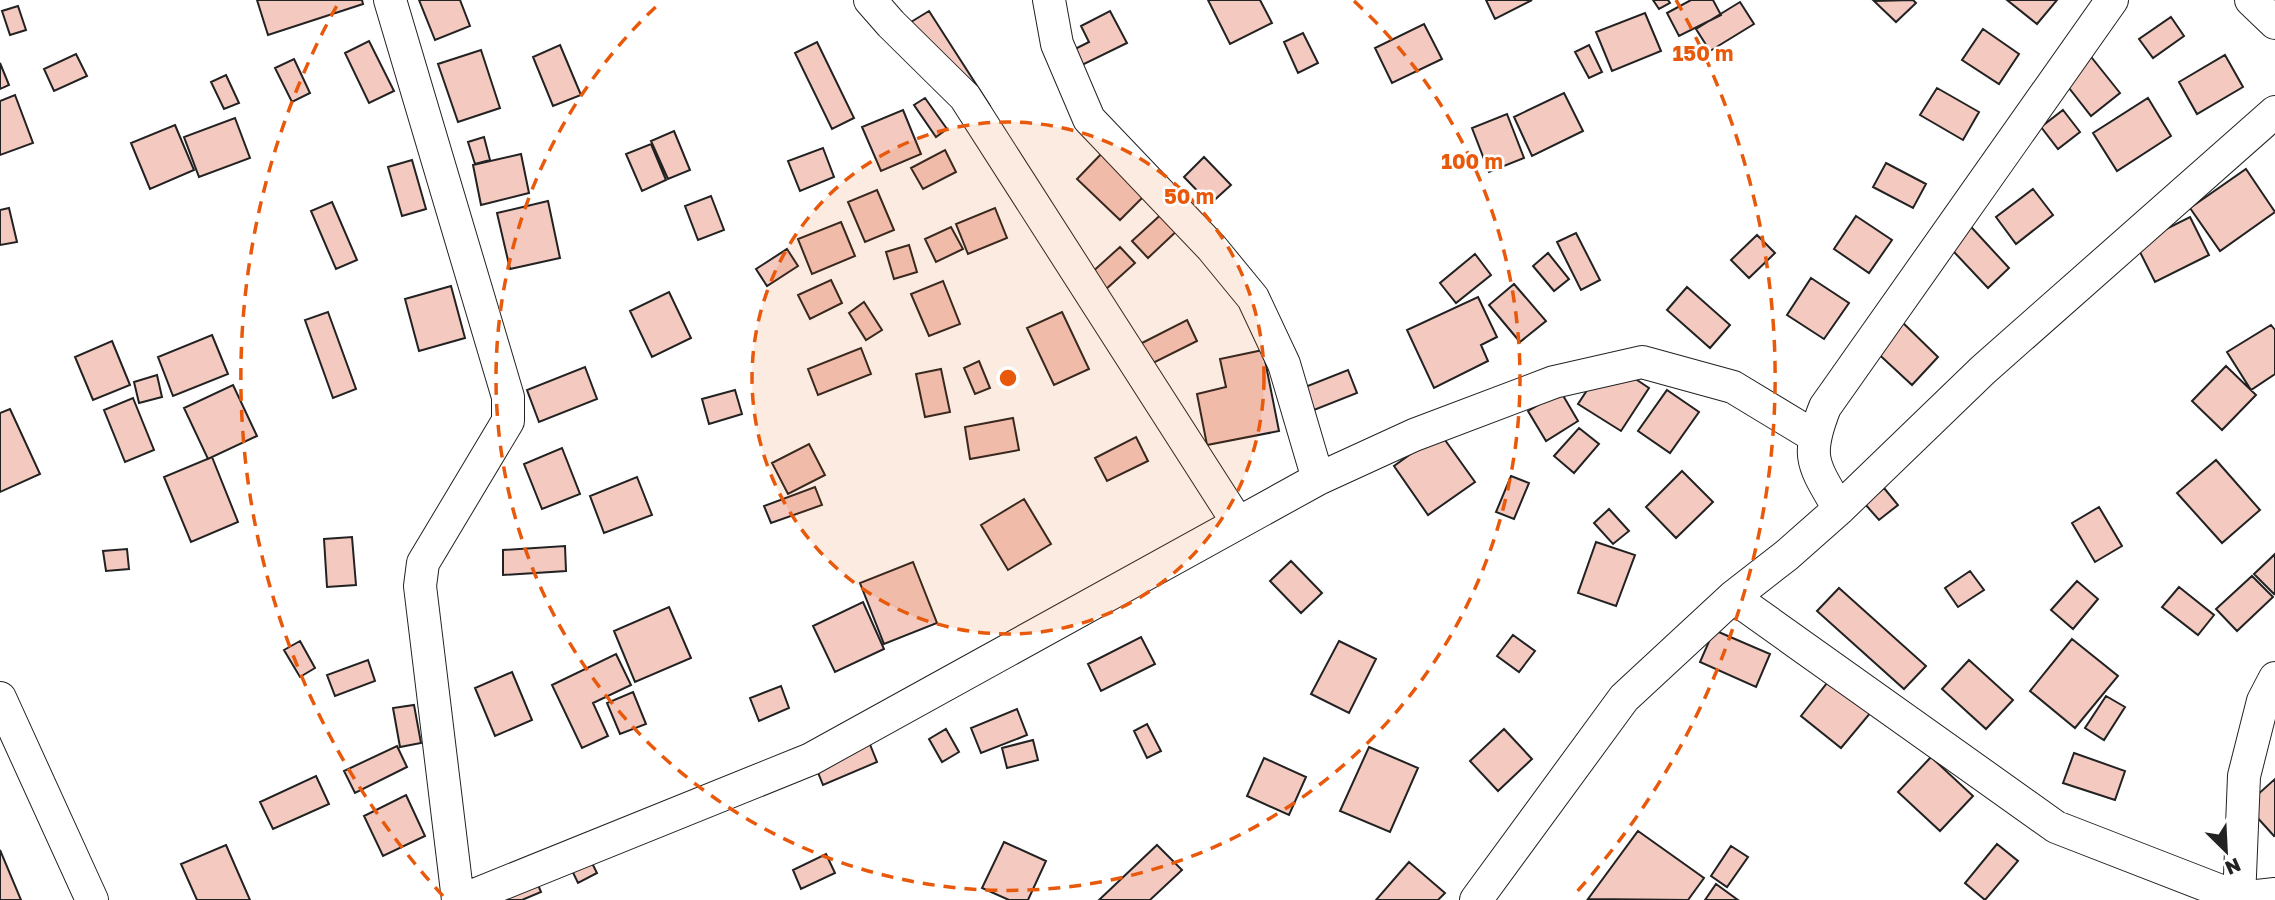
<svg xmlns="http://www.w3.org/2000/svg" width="2275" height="900" viewBox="0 0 2275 900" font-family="'Golos Text',sans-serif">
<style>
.building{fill:#f3c9c0;stroke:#222;stroke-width:2}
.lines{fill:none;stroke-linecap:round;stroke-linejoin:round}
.minor-casing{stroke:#222;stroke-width:34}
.minor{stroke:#fff;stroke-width:32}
.ring{fill:none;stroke:#e8590c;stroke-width:3.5;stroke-dasharray:12 9}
.centre{fill:#e8590c;stroke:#fff;stroke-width:3.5}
.ring-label{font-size:21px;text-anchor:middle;font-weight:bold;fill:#e8590c;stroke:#fff;stroke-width:5;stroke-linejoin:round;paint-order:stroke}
</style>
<rect width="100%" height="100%" fill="#fff"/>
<path class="building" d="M257,0h105l1,4 -95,31z
M419,0h41l10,26 -35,14z
M1208,0h52l12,23 -42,21z
M1486,0h46l-37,19z
M1653,0h15l2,3 -11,6z
M1691,0h22l8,15 -42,21 -12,-23z
M1913,0l3,3 -20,19 -22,-21z
M2007,0h50l-20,24z
M1740,2l14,22 -44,27 -14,-22z
M18,6l8,24 -16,5 -8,-24z
M929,11l61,95 -17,11 -62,-95z
M1110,11l17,32 -49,24 -7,-16 18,-9 -8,-16z
M1645,13l16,38 -49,20 -16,-39z
M2171,17l13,19 -31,22 -14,-19z
M1424,24l18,35 -50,24 -17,-35z
M1983,29l36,25 -20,30 -37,-24z
M1303,33l15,30 -20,10 -14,-31z
M369,41l25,50 -25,12 -24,-50z
M817,42l37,76 -22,11 -37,-76z
M560,45l21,50 -28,11 -20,-49z
M1589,45l13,27 -13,6 -14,-26z
M2084,48l36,45 -29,23 -36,-46z
M481,50l19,58 -42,14 -20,-58z
M76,54l11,22 -33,15 -10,-22z
M2225,55l18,32 -46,27 -18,-32z
M294,59l16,34 -18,9 -17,-34z
M0,63l9,22 -9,4z
M226,75l13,28 -15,6 -13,-27z
M1937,88l42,24 -16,28 -43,-25z
M1564,93l19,38 -51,25 -18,-39z
M15,95l18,48 -33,12v-54z
M925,98l22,31 -11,8 -22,-32z
M2148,98l23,38 -54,35 -24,-38z
M903,110l18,44 -40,17 -19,-44z
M2063,110l17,22 -22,17 -17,-22z
M1507,114l17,44 -35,14 -17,-44z
M235,118l15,40 -51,19 -15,-40z
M175,125l19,45 -44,19 -19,-46z
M674,131l16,39 -22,9 -17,-38z
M484,137l6,23 -15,4 -7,-22z
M651,144l15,36 -24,11 -16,-37z
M823,148l11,29 -34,14 -12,-30z
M945,150l11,22 -33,17 -12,-21z
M1104,151l43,42 -27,27 -43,-41z
M521,154l8,39 -48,12 -8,-40z
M1204,157l27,28 -21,19 -26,-27z
M412,160l14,49 -24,7 -14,-49z
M1886,163l40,21 -13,24 -40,-21z
M2246,169l29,43 -55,39 -30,-43z
M2033,189l20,26 -37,29 -20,-27z
M877,190l17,40 -29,12 -17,-40z
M711,196l13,34 -26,10 -13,-34z
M548,201l12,57 -50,11 -13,-56z
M332,202l25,58 -21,9 -25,-58z
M9,208l8,34 -17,3v-35z
M995,208l12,30 -39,16 -12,-30z
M1166,210l16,16 -34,32 -16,-17z
M1856,216l36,24 -23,33 -35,-24z
M1961,216l48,52 -21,20 -49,-52z
M2190,217l19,38 -54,27 -19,-38z
M841,222l14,34 -43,18 -14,-35z
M951,227l12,22 -27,13 -11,-23z
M1576,233l24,47 -19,10 -24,-48z
M1757,235l18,18 -26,25 -18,-18z
M909,245l8,27 -23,7 -8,-27z
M1120,247l15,16 -30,27 -15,-16z
M787,249l11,17 -31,20 -11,-17z
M1548,253l21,26 -15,12 -21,-25z
M1475,254l16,21 -35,28 -16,-20z
M1811,278l38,25 -25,36 -37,-24z
M831,280l11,23 -32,16 -12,-24z
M943,281l17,43 -31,12 -18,-42z
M1514,284l32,37 -26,21 -31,-37z
M451,286l14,52 -46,13 -14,-52z
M1687,287l43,38 -20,23 -43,-38z
M669,292l22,46 -39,19 -22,-46z
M1478,297l19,40 -16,8 7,16 -54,27 -27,-58z
M864,302l18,28 -16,10 -17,-27z
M328,312l28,77 -23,9 -28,-78z
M1062,312l27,57 -35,16 -27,-57z
M1899,319l39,38 -26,28 -40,-37z
M1187,320l10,21 -48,24 -11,-20z
M2271,325l4,5v44l-24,16 -24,-38z
M212,335l16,39 -55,22 -15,-39z
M112,341l18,44 -37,15 -18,-43z
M861,348l10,26 -53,21 -10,-26z
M1263,350l16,81 -72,14 -10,-51 29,-7 -6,-28z
M1607,360l42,28 -28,43 -43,-27z
M979,361l11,27 -15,6 -11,-26z
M2226,366l30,29 -34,35 -30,-29z
M585,367l12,32 -58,23 -12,-32z
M941,369l9,43 -25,5 -9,-43z
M1348,370l9,23 -43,17 -9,-23z
M157,375l5,22 -23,6 -5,-21z
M233,385l24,51 -49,23 -24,-51z
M735,390l7,24 -33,10 -7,-25z
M1667,390l32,22 -29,41 -32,-22z
M1561,392l17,29 -32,20 -18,-30z
M133,398l21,52 -29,12 -21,-52z
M10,409l30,65 -40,18v-79z
M1013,418l6,32 -49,9 -5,-32z
M1579,428l20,16 -25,29 -20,-17z
M1440,433l35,49 -47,33 -34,-49z
M1136,437l12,24 -41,20 -12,-23z
M809,444l16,31 -37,19 -16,-31z
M562,448l18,46 -38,15 -18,-45z
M212,457l26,65 -47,20 -27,-65z
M2216,460l44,50 -38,33 -45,-50z
M1682,471l31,31 -37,36 -30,-31z
M1511,476l18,7 -15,36 -18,-7z
M637,477l15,38 -48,18 -14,-37z
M815,487l7,18 -51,18 -7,-17z
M1884,488l14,17 -19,15 -14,-16z
M1024,499l27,45 -43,26 -27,-45z
M2099,507l23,39 -27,16 -23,-39z
M1609,509l20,22 -16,13 -19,-21z
M352,537l4,48 -29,2 -3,-48z
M1596,542l39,13 -19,51 -38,-13z
M565,546l1,25 -63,4v-25z
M127,549l2,20 -23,2 -3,-20z
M2275,554v38l-1,2 -20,-20z
M1291,561l31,32 -21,20 -31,-32z
M913,562l24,61 -53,21 -24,-61z
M1970,571l14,19 -26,17 -13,-19z
M2252,576l21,21 -36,34 -21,-22z
M2077,581l21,18 -25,30 -22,-19z
M2179,587l35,28 -16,20 -36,-28z
M1839,588l87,78 -22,23 -87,-78z
M863,602l21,47 -49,23 -22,-46z
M669,607l22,51 -56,24 -21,-51z
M1714,630l56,24 -14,33 -56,-25z
M1513,635l22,16 -16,21 -22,-16z
M1141,637l14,27 -54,27 -13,-27z
M2072,639l46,37 -43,52 -45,-37z
M300,641l15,27 -15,9 -16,-27z
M1339,641l37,18 -27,54 -38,-19z
M616,654l15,31 -38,18 15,33 -26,12 -30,-63z
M368,660l7,21 -40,15 -8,-21z
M1969,660l44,40 -27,29 -44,-40z
M512,672l20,48 -37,16 -20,-48z
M1831,678l41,33 -31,37 -40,-32z
M781,686l8,22 -30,13 -9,-23z
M633,692l13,32 -26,10 -13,-31z
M2106,696l19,11 -21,33 -19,-12z
M414,705l7,38 -21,4 -7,-39z
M1017,709l10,26 -46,18 -10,-25z
M1147,724l14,27 -14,7 -13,-27z
M946,729l13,23 -17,10 -13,-23z
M1504,729l28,30 -34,32 -28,-30z
M867,737l10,25 -54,23 -10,-25z
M1033,740l5,20 -31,8 -5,-20z
M397,746l10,21 -52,26 -11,-22z
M1369,747l49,21 -28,64 -50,-21z
M2074,753l51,18 -10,29 -52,-17z
M1931,757l42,39 -33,35 -42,-39z
M1264,758l42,19 -17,38 -42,-19z
M316,776l13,28 -56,25 -13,-27z
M2275,779v56l-1,1 -28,-31z
M406,795l19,41 -42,20 -19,-40z
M1638,831l66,47 -16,22 -100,-1z
M1004,842l42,19 -18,39h-19l-27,-12z
M1997,844l21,17 -33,39 -20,-17z
M226,845l24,55h-53l-16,-36z
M1157,845l25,25 -32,30h-51z
M1731,846l17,11 -21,30 -16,-11z
M585,849l12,24 -19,10 -12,-25z
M0,850l21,50h-21z
M826,854l9,19 -34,16 -8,-19z
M1409,862l36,31 -7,7h-62z
M532,870l9,22 -19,8h-43z
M1716,884l22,16h-33z"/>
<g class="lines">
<defs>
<path id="minor" d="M390,0l118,397v24l-85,142 -3,23 38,314
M870,0l21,24 74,73 273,426
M1049,0l8,44 32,75 123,129 41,50 31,66 34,115
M2251,0l24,23
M1839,509c-26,-45 -34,-51 -14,-102l287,-407
M1733,597l323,230 183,71 36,-4
M0,698l92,202
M462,900l349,-141 507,-280 96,-44 140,-53 88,-20 91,25 81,49
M1476,900l148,-202 109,-101 54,-42 52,-46 144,-139 292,-258
M2239,900l5,-124 19,-75 12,-23"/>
</defs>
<use href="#minor" class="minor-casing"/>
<use href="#minor" class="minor"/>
</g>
<circle cx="1008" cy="378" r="256" fill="#e8590c" fill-opacity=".12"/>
<g class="ring">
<circle cx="1008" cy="378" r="256"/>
<path d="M1354 1A512 512 0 1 1 662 1"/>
<path d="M443 896A767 767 0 0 1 340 0M1676 0A767 767 0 0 1 1573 896"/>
</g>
<circle cx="1008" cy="378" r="10" class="centre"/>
<g class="ring-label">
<text x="1703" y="61">150 m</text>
<text x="1472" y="169">100 m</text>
<text x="1189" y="204">50 m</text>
</g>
<g transform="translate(2226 851) rotate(156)" stroke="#ffffff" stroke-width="5" paint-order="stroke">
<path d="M0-5L12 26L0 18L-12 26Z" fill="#222222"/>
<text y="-10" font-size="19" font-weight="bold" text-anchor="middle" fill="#222222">N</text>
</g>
</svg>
